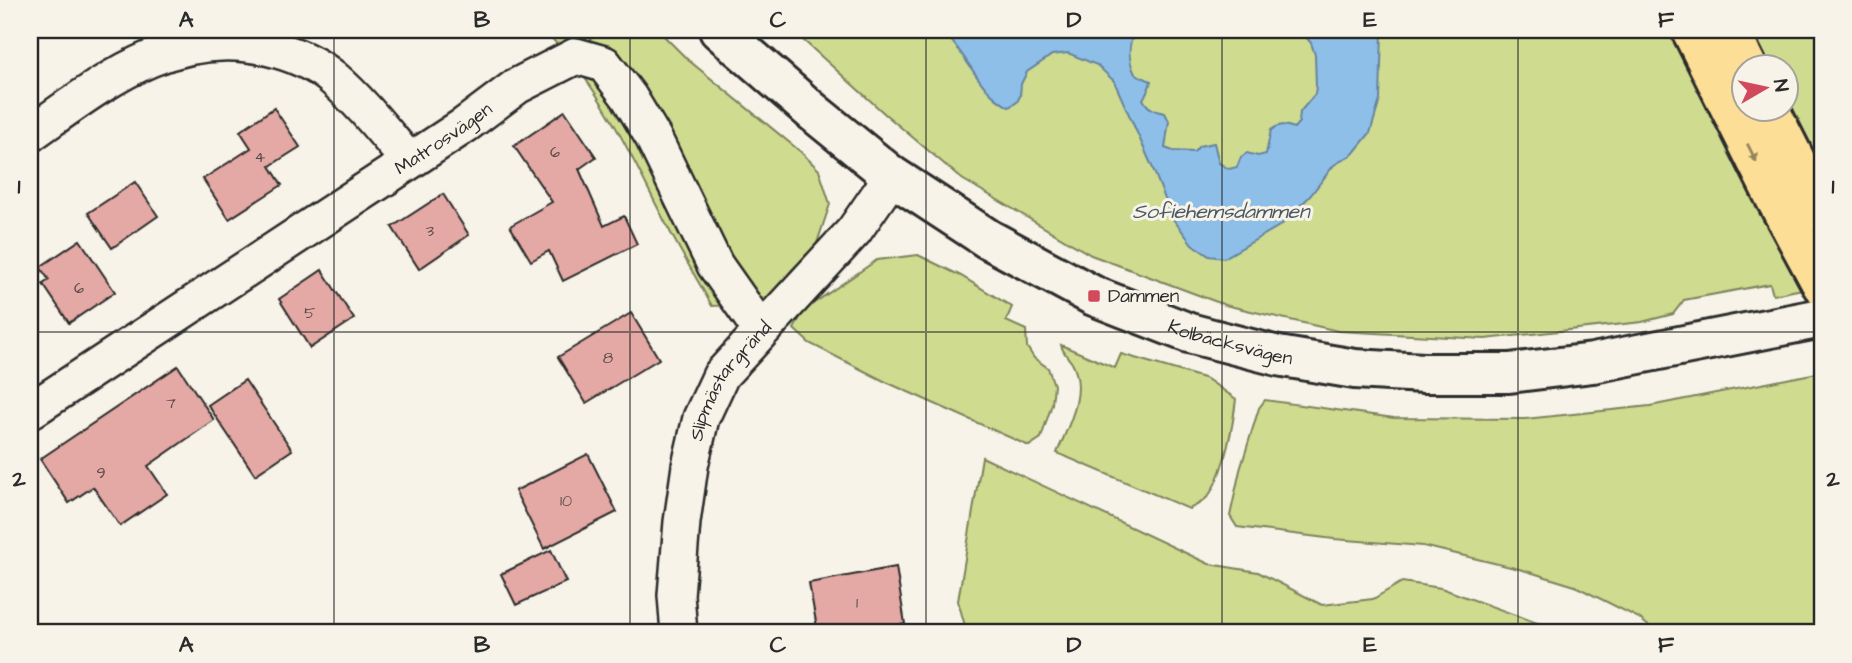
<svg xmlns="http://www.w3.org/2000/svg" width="1852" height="663" viewBox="0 0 1852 663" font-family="'Architects Daughter',sans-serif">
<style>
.green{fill:#cfdb8f;stroke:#7d835d;stroke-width:2;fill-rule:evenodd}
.water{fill:#8ebfe9;stroke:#66849d;stroke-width:2}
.building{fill:#e4a9a4;stroke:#2b2b2b;stroke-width:2}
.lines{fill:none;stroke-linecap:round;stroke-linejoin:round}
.street-casing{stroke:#2b2b2b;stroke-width:40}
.secondary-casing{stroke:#2b2b2b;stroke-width:44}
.highway-casing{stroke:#2b2b2b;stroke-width:44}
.street{stroke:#f7f3e8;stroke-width:35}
.secondary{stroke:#f7f3e8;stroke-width:38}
.highway{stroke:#fdde96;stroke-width:38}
.oneway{fill:#948460}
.grid{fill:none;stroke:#2b2b2b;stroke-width:2;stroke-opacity:0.55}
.poi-dot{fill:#d1495b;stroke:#f7f3e8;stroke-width:2.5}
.labels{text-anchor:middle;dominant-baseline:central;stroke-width:6;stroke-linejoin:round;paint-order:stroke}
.number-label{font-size:16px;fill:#594a49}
.street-label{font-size:19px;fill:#2b2b2b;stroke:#f7f3e8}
.poi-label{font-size:19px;fill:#2b2b2b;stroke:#f7f3e8;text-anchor:start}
.water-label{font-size:21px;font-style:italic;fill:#495764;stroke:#f7f3e8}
.neatline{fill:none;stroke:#2b2b2b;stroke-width:2.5}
.grid-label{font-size:23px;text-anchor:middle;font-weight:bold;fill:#2b2b2b}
</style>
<rect width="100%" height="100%" fill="#f7f3e8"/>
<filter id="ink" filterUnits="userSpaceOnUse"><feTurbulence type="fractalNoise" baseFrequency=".0143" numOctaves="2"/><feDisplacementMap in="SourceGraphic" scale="14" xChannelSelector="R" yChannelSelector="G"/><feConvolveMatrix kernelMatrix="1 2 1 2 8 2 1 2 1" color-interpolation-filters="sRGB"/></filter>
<g filter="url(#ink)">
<path class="green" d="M543,30h115l29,29 114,93 18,18 11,34 -14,42 -25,25 -22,32 -57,3c-16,-29 -34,-58 -49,-88 -34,-66 -65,-137 -120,-188z
M792,30h1030v255l-49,10 -3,-11 -86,16 -11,14 -31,8 -157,17 -147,-8 -113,-26 -134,-50 -129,-76 -77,-65zM1744,66h42v42h-42z
M918,255l43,21 51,31 -6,14 20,9 1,17 7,11 14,10 6,17 -2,19 -11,34 -12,8 -143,-64 -77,-39 -15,-14 10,-19 73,-50z
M1061,345l54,23 6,-14 86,25 29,20c-3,28 -11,68 -25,93 -5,9 -14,13 -22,17l-132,-56c11,-27 31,-61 15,-90 -4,-6 -9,-10 -11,-18z
M1822,372v261h-165l-18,-15 -64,-32 -52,-16 -100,-24 -89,-7 -97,-12 -7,-11 10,-46 19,-62 6,-8 129,18 131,1 125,-13z
M982,457l227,107 49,8 64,33 51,-6 29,-17 39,6 124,45h-598l-9,-32z"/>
<path class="water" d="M927,30h208c-7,14 -7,30 0,44l16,7 -3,10 -5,8c5,10 12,12 22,14l4,8 -4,27 8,3 21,1 5,-6 15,-3 5,20 10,6 8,-2 4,-10 6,-4 11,3 8,-2 5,-24c8,-6 14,-6 23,-2l5,-6 1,-10 15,-18 1,-7 -1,-32 -4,-12 -11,-13h82l-2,70 -10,33 -17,21 -19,11 -24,31 -29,29 -57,33 -15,-2 -17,-12 -19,-25 -22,-55 -37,-83 -17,-16 -29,-12 -16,2 -25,17 -6,12 -1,12 -3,6 -8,5c-29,-15 -38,-45 -60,-69h-14z"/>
<path class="building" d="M274,108l26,39 -30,19 12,19 -53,34 -26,-40 48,-31 -11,-17z
M565,111l31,46 -17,12 25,57 20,-10 13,28 -74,37 -14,-30 -18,10 -21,-35 42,-24 -38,-56z
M135,182l23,34 -46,32 -24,-35z
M443,194l26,41 -50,34 -27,-42z
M80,240l35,52 -46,31 -26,-39 6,-4 -9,-13z
M322,270l32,49 -44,29 -31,-49z
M631,313l28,46 -73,44 -28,-46z
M178,366l36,54 -66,46 19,28 -47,32 -27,-39 -24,16 -29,-44z
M245,380l47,70 -37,25 -47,-70z
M588,454l29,58 -73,37 -29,-58z
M551,550l15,32 -50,23 -15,-31z
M896,567l9,57 -55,9h-32l-9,-50z"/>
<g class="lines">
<defs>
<g id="street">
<path d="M30,134c73,-51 141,-108 236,-87 25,6 48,15 67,31 28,24 52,55 76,83"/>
<path id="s1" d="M30,411l435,-286 52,-39 59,-30 28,8 25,33 24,40 62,128 45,64"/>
<path id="s2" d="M679,633l-3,-38 6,-73 8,-56 11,-48 20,-43 133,-144 38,-55"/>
</g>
<g id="secondary">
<path id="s3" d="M719,30l93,81 80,65 96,63 106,57 95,37 89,23 77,13 69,4h85l84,-10 229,-45"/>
</g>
<path id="highway" d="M1691,30l84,168 47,87
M1729,30l18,36
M1769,108l53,105"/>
</defs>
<use href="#street" class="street-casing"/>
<use href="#secondary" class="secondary-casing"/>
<use href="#highway" class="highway-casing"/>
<use href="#street" class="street"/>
<use href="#secondary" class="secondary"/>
<use href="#highway" class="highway"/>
</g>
<defs><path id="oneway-solid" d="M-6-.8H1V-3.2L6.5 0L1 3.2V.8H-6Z" transform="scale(1.75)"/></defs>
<use class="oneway" href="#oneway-solid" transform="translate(1752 153) rotate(63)"/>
</g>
<path class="grid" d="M334,30v603M630,30v603M926,30v603M1222,30v603M1518,30v603M30,332h1792"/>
<rect class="poi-dot" x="1087" y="289" width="14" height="14" rx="3.5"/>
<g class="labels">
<g class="number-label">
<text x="555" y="152">6</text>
<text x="260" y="157">4</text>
<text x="430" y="231">3</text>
<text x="79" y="288">6</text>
<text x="310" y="313">5</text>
<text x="608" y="358">8</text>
<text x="171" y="403">7</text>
<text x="101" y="473">9</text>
<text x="566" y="501">10</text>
<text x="857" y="603">1</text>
</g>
<g class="street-label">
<text stroke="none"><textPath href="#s1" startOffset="495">Matrosvägen</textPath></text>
<text stroke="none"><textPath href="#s3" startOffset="606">Kolbäcksvägen</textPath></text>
<text stroke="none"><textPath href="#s2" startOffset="264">Slipmästargränd</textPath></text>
</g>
<g class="poi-label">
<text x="1108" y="296">Dammen</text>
</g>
<g class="water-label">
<text x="1221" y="211">Sofiehemsdammen</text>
</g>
</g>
<rect width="1852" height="663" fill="none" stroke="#f7f3e8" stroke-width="77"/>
<g transform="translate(1765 88) rotate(81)"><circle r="33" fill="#f7f3e8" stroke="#a5a39c" stroke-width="2"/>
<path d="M0-5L12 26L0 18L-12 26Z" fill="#d1495b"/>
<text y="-10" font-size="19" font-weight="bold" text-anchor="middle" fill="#2b2b2b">N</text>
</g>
<rect x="38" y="38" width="1776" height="586" class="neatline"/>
<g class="grid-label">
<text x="186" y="27">A</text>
<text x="482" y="27">B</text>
<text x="778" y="27">C</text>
<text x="1074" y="27">D</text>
<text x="1370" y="27">E</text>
<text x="1666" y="27">F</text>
<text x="19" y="193">1</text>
<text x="1833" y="193">1</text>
<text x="19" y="486">2</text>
<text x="1833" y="486">2</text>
<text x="186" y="652">A</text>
<text x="482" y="652">B</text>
<text x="778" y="652">C</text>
<text x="1074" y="652">D</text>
<text x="1370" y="652">E</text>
<text x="1666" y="652">F</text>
</g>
</svg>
